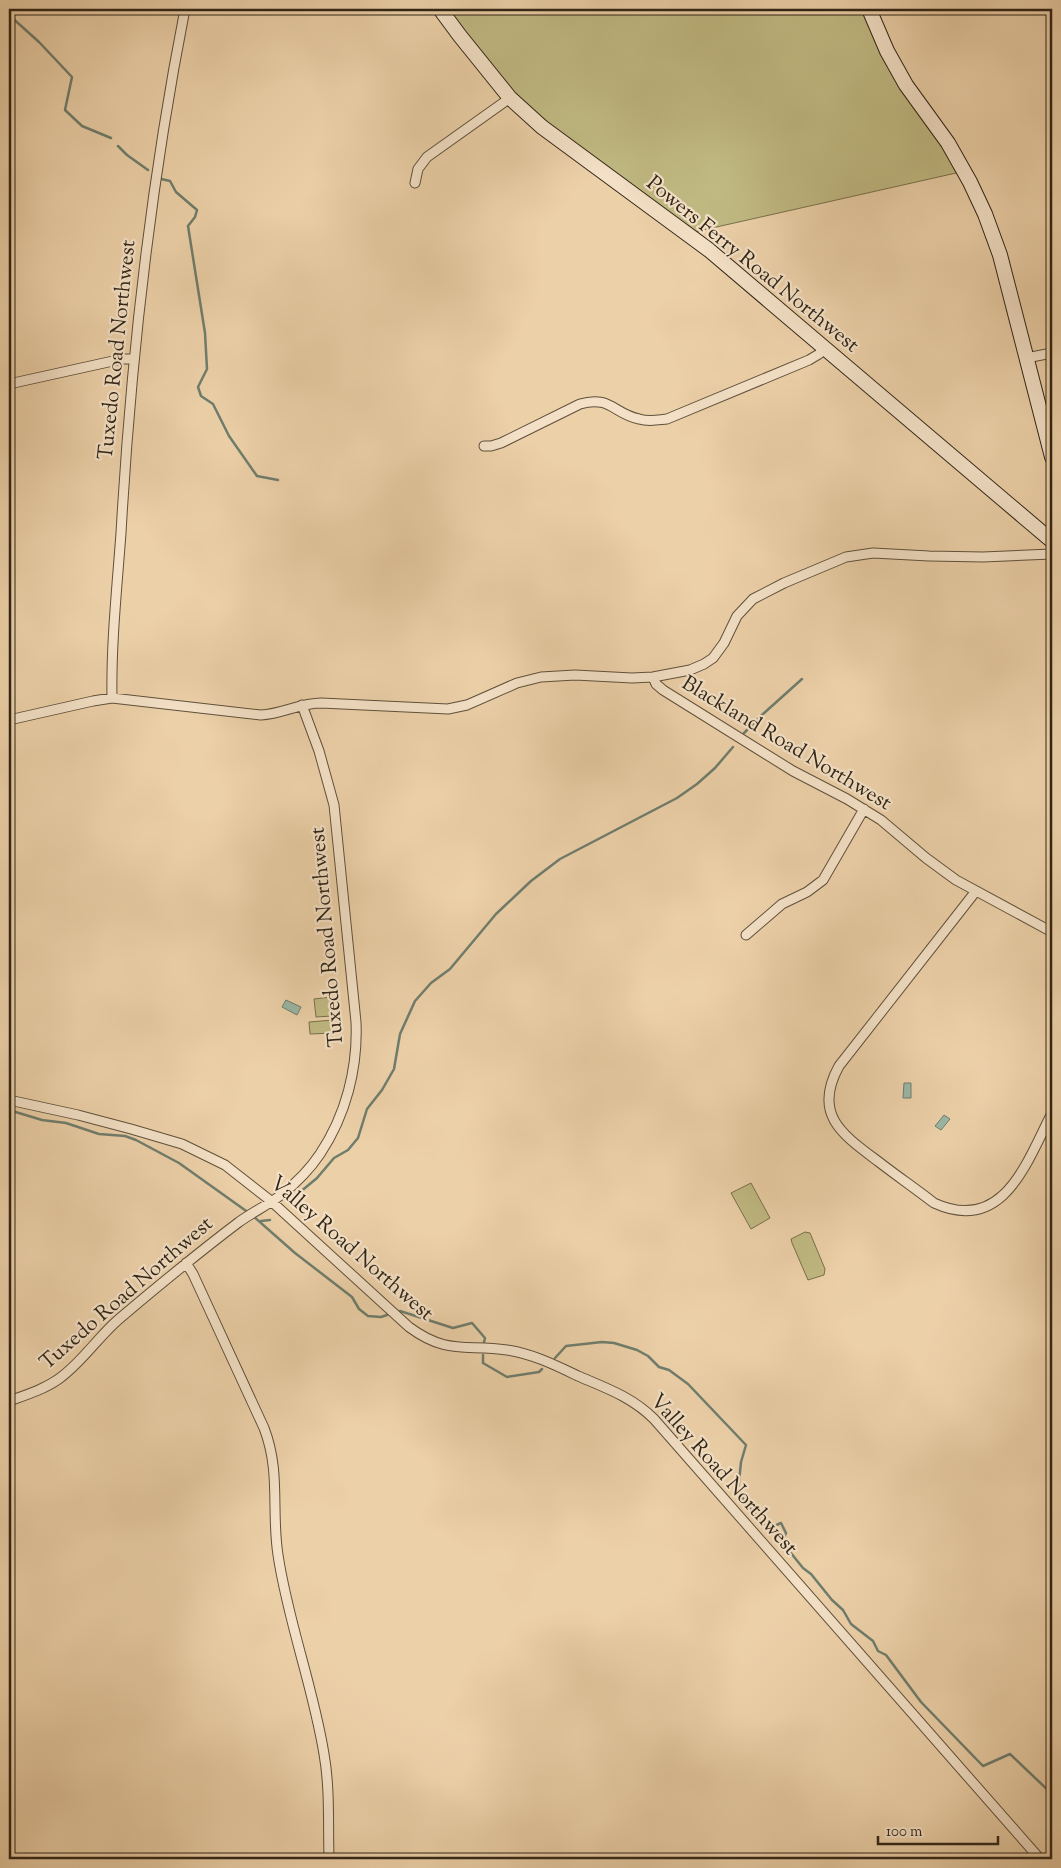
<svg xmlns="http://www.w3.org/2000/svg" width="1061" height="1868" viewBox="0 0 1061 1868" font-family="'Sorts Mill Goudy',serif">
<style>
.green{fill:#c0b982;stroke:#786f4c}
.water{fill:#99b7a6;stroke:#6f7d6d}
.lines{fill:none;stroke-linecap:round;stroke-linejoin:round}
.stream{stroke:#6f7d6d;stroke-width:2.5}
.street-casing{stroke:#5f503b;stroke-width:11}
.secondary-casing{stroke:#302517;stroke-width:16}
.street{stroke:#f3e0c6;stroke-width:9}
.secondary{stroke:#f3e0c6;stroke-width:14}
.labels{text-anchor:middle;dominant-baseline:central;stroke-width:4.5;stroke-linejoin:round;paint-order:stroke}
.street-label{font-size:21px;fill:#302517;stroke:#f3e0c6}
</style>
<rect width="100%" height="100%" fill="#ecd0a8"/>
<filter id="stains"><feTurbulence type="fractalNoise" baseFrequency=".004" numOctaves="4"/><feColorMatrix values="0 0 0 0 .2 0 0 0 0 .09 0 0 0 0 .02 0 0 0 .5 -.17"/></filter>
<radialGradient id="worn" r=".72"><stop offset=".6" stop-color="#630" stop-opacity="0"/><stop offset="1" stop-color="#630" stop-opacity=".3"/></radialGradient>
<path class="green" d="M436,9h435l10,36 84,126 -284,64 -166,-129z
M331,997l1,19 -16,1 -2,-18z
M333,1020l1,13 -24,1 -1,-12z
M751,1183l19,35 -19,11 -20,-36z
M805,1232l5,1 15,36 -1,6 -16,5 -16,-37 -1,-4z"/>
<path class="water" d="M286,1000l15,7 -4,8 -15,-8z
M904,1083h7v15h-8z
M944,1115l6,4 -9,11 -6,-4z"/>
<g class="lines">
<path class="stream" d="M9,15l30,27 33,35 -7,33 17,16 29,12
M118,146l9,9 21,15
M161,179l9,2 6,11 21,18 -2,7 -7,9 17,107 2,36 -9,18 3,9 12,8 16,32 28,40 21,4
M744,733l19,-19 39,-35
M9,1110l33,10 24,3 33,11 26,2 11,4 43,23 70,50
M293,1198l24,-20 17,-20 14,-8 10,-12 9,-29 15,-19 12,-21 6,-35 15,-33 16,-18 19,-14 46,-55 35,-33 29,-22 117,-61 20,-14 18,-16 18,-21
M253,1216l42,37 57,44 7,12 9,7 13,1 6,-2
M261,1221l9,-1
M400,1311l53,17 19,-5 13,15 -1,4
M483,1355v8l24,14 32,-5 3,-3
M555,1358l11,-12 36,-4 12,1 23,7 11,6 11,11 10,3 19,14 58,61 -5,17 -3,29 8,12 21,26 14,-6 5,10 -4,9 21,26 8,6 21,26 11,10 8,14 22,17 5,10 8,4 35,47 62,64 27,-12 42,40"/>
<defs>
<path id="street" d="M415,183l3,-14 9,-12 83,-59
M1026,358l26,-5
M9,384l113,-25h11
M484,446h7l10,-3 79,-39c30,-9 34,10 59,15 10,3 18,1 28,0l142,-59 10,-6 6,-7
M653,677l3,7 7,6 130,81 54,28 34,21 45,38 30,22 96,52
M112,698c-1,-55 5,-110 9,-165 10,-177 30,-351 64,-524
M9,720l84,-19 19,-3 149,17c21,-1 39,-12 60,-12l127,6 19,-4 50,-22 24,-6 34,-2 57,3 21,-1 37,-7 14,-6 9,-6 11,-15 13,-27 16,-17 31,-16 62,-26 27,-4 56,3 54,1 69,-3
M976,891l-137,175c-27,49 4,69 40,96 18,14 37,27 55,41 70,32 93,-42 118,-90
M746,935l36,-31 25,-12 16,-12 41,-71
M9,1100l69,15 53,14 51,15 43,21 46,36 138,126c38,28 56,17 98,23 26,4 48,15 71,26 28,12 54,21 76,43l386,440
M186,1263l7,11 71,154c17,44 7,82 14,127 10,67 35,131 46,199 6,34 4,70 5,105
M9,1401c17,-6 36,-12 51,-23 23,-17 38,-41 59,-59 39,-33 79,-66 120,-97 14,-10 29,-17 42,-27 14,-11 29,-26 39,-41 26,-39 38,-86 36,-132l-22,-217 -15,-54 -17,-46"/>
<path id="secondary" d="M440,9l20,27 50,62 32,29 167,123 343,291
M869,9l18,42 19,34 42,58 22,39 15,32 15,41 52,202"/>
</defs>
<use href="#street" class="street-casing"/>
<use href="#secondary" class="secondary-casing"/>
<use href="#street" class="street"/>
<use href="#secondary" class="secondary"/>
</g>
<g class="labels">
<g class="street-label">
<text transform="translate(752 265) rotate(39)">Powers Ferry Road Northwest</text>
<text transform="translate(118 350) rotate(-84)">Tuxedo Road Northwest</text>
<text transform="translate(786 744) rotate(31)">Blackland Road Northwest</text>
<text transform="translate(328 937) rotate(-95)">Tuxedo Road Northwest</text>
<text transform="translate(351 1249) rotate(41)">Valley Road Northwest</text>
<text transform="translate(127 1294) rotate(-41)">Tuxedo Road Northwest</text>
<text transform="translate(723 1475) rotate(48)">Valley Road Northwest</text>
</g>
</g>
<rect width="1061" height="1868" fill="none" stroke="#ecd0a8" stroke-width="30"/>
<rect x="10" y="10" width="1041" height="1848" fill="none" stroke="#302517" stroke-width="2.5"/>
<rect x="15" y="15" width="1031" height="1838" fill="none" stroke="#302517"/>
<path d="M878 1836v8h120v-8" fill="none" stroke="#302517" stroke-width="2.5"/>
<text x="886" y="1836" font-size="15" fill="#302517" stroke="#f3e0c6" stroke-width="4" paint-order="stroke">100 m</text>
<rect width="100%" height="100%" filter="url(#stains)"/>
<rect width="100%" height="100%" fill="url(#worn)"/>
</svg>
